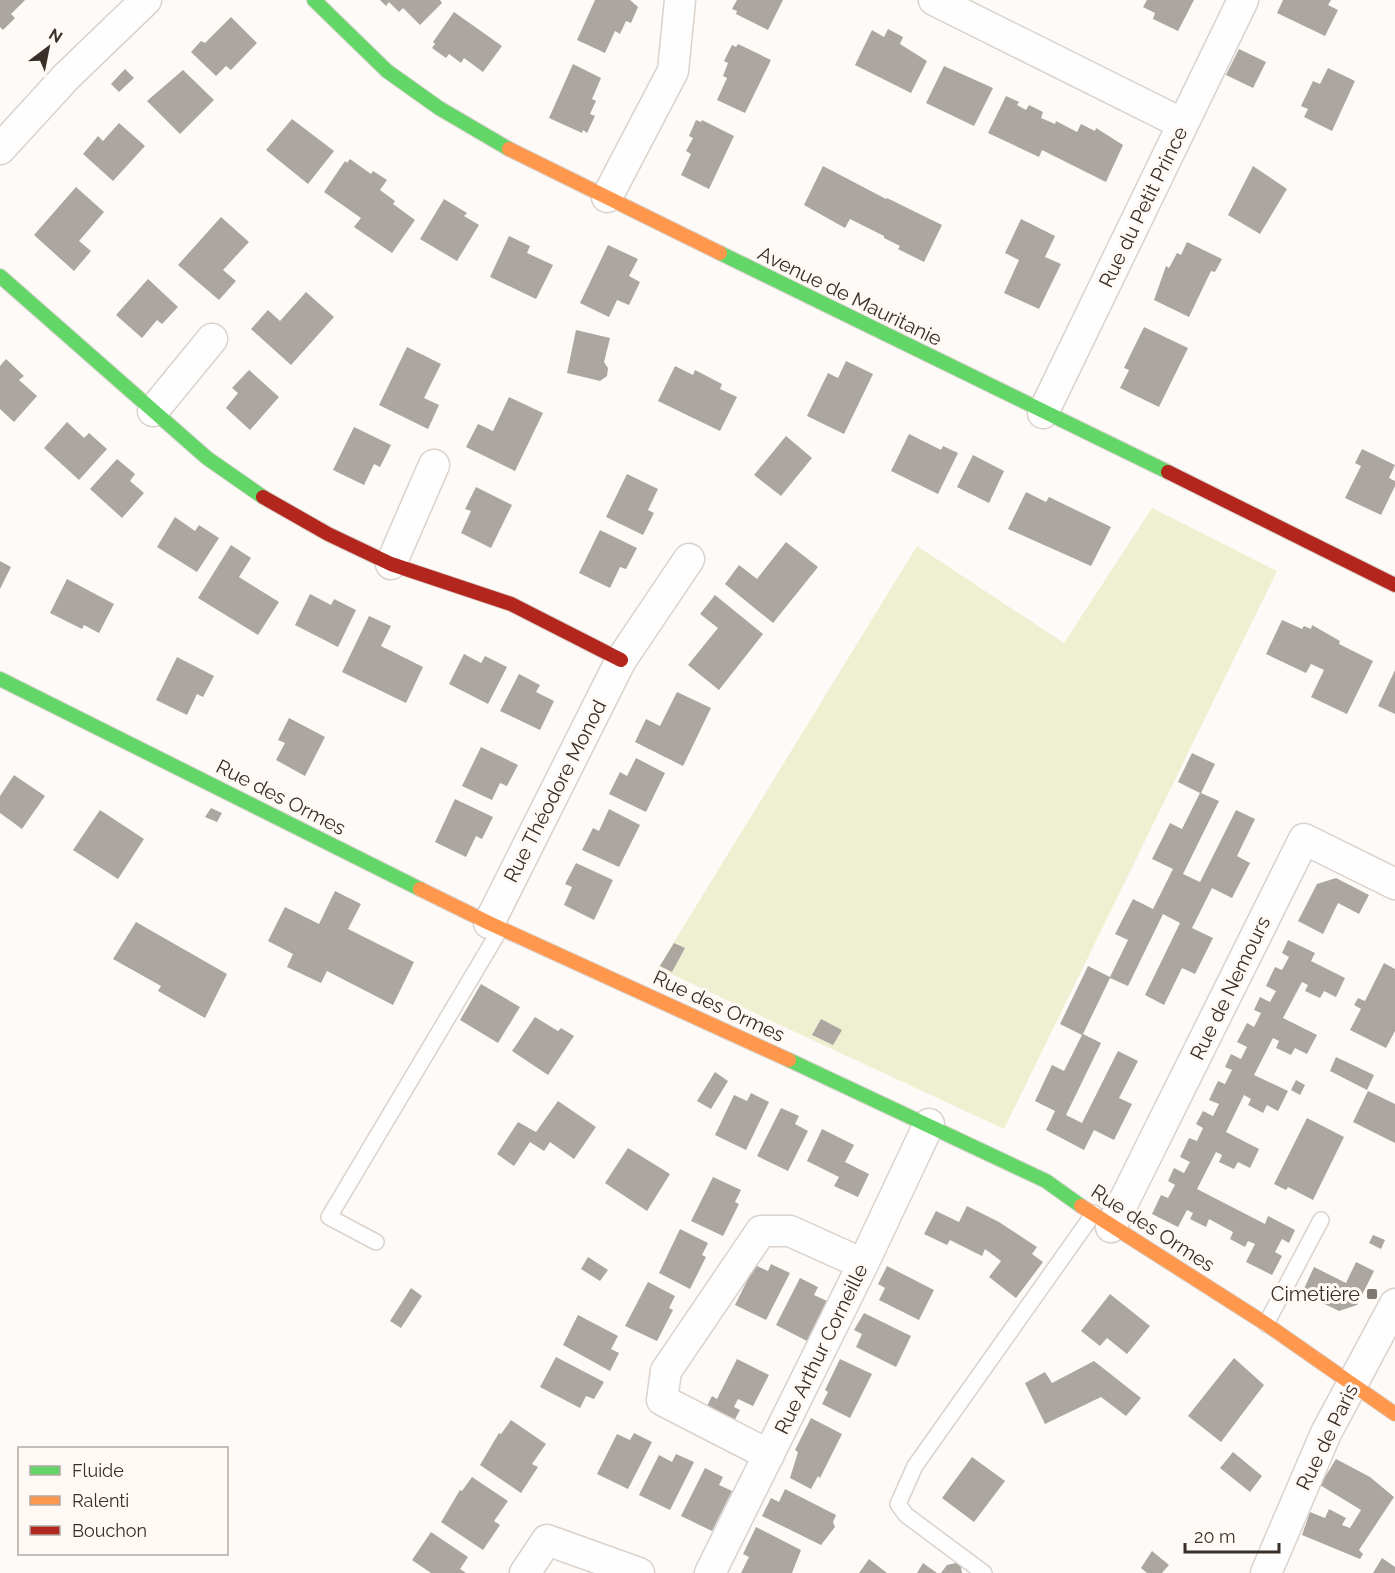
<svg xmlns="http://www.w3.org/2000/svg" width="1395" height="1573" viewBox="0 0 1395 1573" font-family="Raleway,sans-serif">
<style>
.green{fill:#eff0d2}
.building{fill:#aca6a1}
.lines{fill:none;stroke-linecap:round;stroke-linejoin:round}
.lane-casing{stroke:#d9d2cd;stroke-width:18}
.street-casing{stroke:#d9d2cd;stroke-width:33}
.fast-casing{stroke:#d9d2cd;stroke-width:16}
.slow-casing{stroke:#d9d2cd;stroke-width:16}
.jam-casing{stroke:#d9d2cd;stroke-width:16}
.lane{stroke:#fffefe;stroke-width:15}
.street{stroke:#fffefe;stroke-width:30}
.fast{stroke:#63d668;stroke-width:14}
.slow{stroke:#ff974d;stroke-width:14}
.jam{stroke:#b3261e;stroke-width:14}
.poi-dot{fill:#7e7670;stroke:#fff9f5;stroke-width:2}
.labels{text-anchor:middle;dominant-baseline:central;stroke-width:6;stroke-linejoin:round;paint-order:stroke}
.street-label{font-size:20px;fill:#3a2f28;stroke:#fff9f5}
.poi-label{font-size:20px;fill:#3a2f28;stroke:#fff9f5;text-anchor:end}
</style>
<rect width="100%" height="100%" fill="#fdfaf7"/>
<path class="green" d="M1152,508l125,63 -273,558 -346,-161 259,-422 147,97z"/>
<path class="building" d="M0,0h25l-14,14 4,4 -12,12 -3,-3z
M380,0h60l2,3 -22,22 -17,-17 -4,4 -10,-10 -3,4z
M595,0h35l8,7 -7,16 -5,-2 -6,13 -5,-3 -10,22 -28,-13z
M737,0h46l-15,30 -32,-16 1,-3 -5,-2z
M1147,0h47l-16,31 -25,-12 2,-6 -12,-6z
M1283,0h48l-3,5 10,5 -13,26 -48,-23z
M454,12l48,34 -19,26 -19,-14 -3,5 -12,-9 -3,4 -14,-10 3,-4 -2,-2z
M231,17l26,26 -26,27 -5,-4 -10,10 -25,-24 10,-11 4,2z
M888,29l15,8 -3,7 27,17 -16,32 -56,-28 17,-35 12,7z
M738,44l33,16 -26,53 -28,-13 10,-22 -4,-2 5,-13 -4,-2 8,-16 4,2z
M1239,49l27,13 -13,26 -27,-13z
M573,64l28,14 -9,21 4,2 -6,13 5,2 -8,17 -4,-3 -1,3 -33,-15z
M944,66l49,22 -19,38 -48,-23z
M1328,68l27,13 -23,50 -28,-14 4,-8 -7,-3 12,-25 7,3z
M125,69l9,9 -15,14 -8,-8z
M183,70l31,30 -34,34 -33,-33z
M1006,96l13,6 -2,3 9,5 3,-5 14,7 -2,6 14,6 1,-3 21,11 4,-8 14,7 1,-3 27,17 -17,37 -64,-32 -3,7 -51,-24z
M292,119l42,32 -26,33 -42,-34z
M696,120l5,2 1,-2 32,16 -25,53 -28,-14 10,-21 -5,-3 7,-13 -4,-2z
M119,123l26,23 -32,35 -30,-27 15,-18 5,5z
M350,159l21,15 2,-3 14,9 -7,10 15,11 -2,3 22,16 -23,33 -38,-26 7,-9 -37,-26 21,-31 2,2z
M823,166l63,33 1,-1 55,27 -18,37 -26,-13 2,-3 -16,-8v-2l-34,-17 -5,9 -41,-23z
M1253,166l34,23 -27,45 -32,-19z
M76,187l28,25 -25,29 12,10 -17,20 -40,-36z
M444,199l23,14 -3,3 15,9 -22,36 -37,-22z
M221,217l28,25 -26,28 13,11 -17,19 -41,-35z
M1021,219l34,17 -10,21 16,7 -22,45 -35,-16 15,-33 -14,-7z
M509,236l21,10 -3,7 26,12 -17,34 -46,-22z
M1187,242l35,17 -7,13 -4,-1 -22,46 -35,-17 12,-34 3,2 8,-15 4,2z
M608,245l30,14 -9,17 11,6 -11,23 -12,-5 -8,17 -29,-14z
M148,279l30,28 -16,17 -5,-4 -15,18 -26,-23z
M306,292l28,25 -43,48 -40,-36 17,-19 12,11z
M1144,327l44,21 -29,59 -39,-19 9,-18 -5,-2z
M576,330l34,8 -6,24 4,6 -1,8 -7,5 -33,-8z
M407,347l34,17 -17,34 15,7 -11,24 -49,-24z
M6,359l18,17 -5,4 18,16 -23,26 -14,-13v-43z
M846,361l27,13 -29,60 -37,-18 21,-43 10,5z
M675,366l18,9 2,-5 27,14 -2,5 17,8 -17,34 -62,-30z
M249,370l30,27 -29,33 -24,-22 12,-15 -6,-5z
M509,397l34,16 -28,58 -49,-24 12,-23 15,7z
M67,422l17,16 5,-5 18,16 -28,31 -35,-32z
M354,427l37,18 -11,22 -6,-3 -10,21 -31,-15z
M909,434l32,16 2,-4 15,7 -20,41 -47,-23z
M786,436l26,22 -31,38 -27,-21z
M1362,449l33,16 -6,13 6,3v5l-14,29 -36,-17 16,-32 -6,-3z
M973,455l31,16 -15,32 -32,-16z
M117,459l18,15 -5,7 14,12 -22,25 -32,-29z
M627,474l31,15 -10,21 6,3 -11,22 -37,-18z
M476,487l36,18 -21,43 -30,-15 10,-22 -6,-2z
M1026,492l20,10 3,-5 62,30 -20,39 -83,-37z
M175,517l20,14 4,-6 20,13 -22,34 -40,-25z
M600,530l37,18 -11,21 -6,-2 -10,21 -31,-15z
M786,542l32,25 -45,56 -48,-39 14,-19 18,14z
M231,545l20,13 -12,19 40,25 -21,33 -60,-37z
M0,561l11,6 -11,22z
M67,579l47,25 -15,29 -15,-8 -2,4 -32,-16z
M310,594l21,11 3,-6 22,11 -18,37 -43,-22z
M715,595l48,39 -44,56 -31,-25 30,-37 -18,-14z
M369,616l22,10 -10,20 42,21 -17,36 -64,-31z
M1282,620l20,9 2,-3 7,3 1,-4 28,16 -1,3 34,17 -26,53 -36,-17 13,-27 -13,-6 -5,9 -40,-19z
M464,654l17,9 4,-7 22,11 -19,37 -39,-20z
M177,657l37,19 -11,21 -6,-3 -10,21 -31,-15z
M1395,670v44l-17,-8z
M519,674l21,11 -4,7 18,9 -14,29 -40,-19z
M677,692l34,16 -28,58 -48,-24 11,-23 14,7z
M289,718l36,19 -20,39 -29,-16 9,-17 -7,-3z
M481,747l37,18 -11,21 -7,-3 -8,17 -30,-14z
M1192,753l23,11 -14,29 18,8 -36,73 17,8 36,-72 19,9 -18,37 13,7 -18,35 -20,-10 -20,40 21,10 -18,36 -13,-6 -18,37 -19,-10 35,-72 -17,-9 -35,72 -18,-8 -27,56 18,9 -35,72 16,8 36,-72 20,10 -19,37 13,6 -18,36 -20,-10 -10,20 -38,-20 9,-19 -20,-10 17,-36 12,6 18,-36 -22,-11 28,-58 22,11 18,-37 -13,-6 18,-35 20,10 20,-40 -21,-10 18,-36 12,6 18,-36 -22,-11z
M636,758l29,15 -19,39 -37,-18 11,-22 7,4z
M14,775l31,21 -23,33 -22,-16v-17z
M455,799l38,18 -11,22 -6,-3 -10,21 -31,-15z
M211,808l11,5 -5,9 -12,-5z
M609,809l31,16 -21,42 -37,-17 11,-22 6,3z
M100,810l44,29 -26,40 -45,-29z
M576,863l37,17 -19,40 -30,-15 8,-18 -7,-3z
M1336,878l33,17 -10,19 -21,-11 -15,31 -25,-13 19,-37z
M335,891l26,13 -13,25 66,33 -21,43 -66,-34 -6,12 -34,-16 6,-13 -25,-13 17,-34 34,17z
M136,922l91,52 -22,44 -47,-27 3,-5 -48,-27z
M1288,940l27,13 -4,8 34,17 -9,19 -12,-6 -4,7 -15,-7 3,-6 -6,-3 -19,36 34,17 -10,19 -12,-6 -4,7 -15,-7 3,-7 -6,-3 -19,37 34,16 -10,20 -11,-6 -4,8 -15,-8 3,-6 -7,-4 -18,37 33,17 -9,19 -12,-6 -4,7 -15,-7 3,-7 -6,-3 -19,37 68,35 3,-8 27,14 -6,13 -7,-4 -7,13 7,4 -10,19 -26,-13 9,-18 -7,-3 -3,6 -15,-8 3,-7 -24,-13 -3,8 -16,-8 3,-6 -6,-3 -9,17 -26,-13 9,-19 7,3 7,-13 -7,-4 6,-13 10,5 6,-11 -10,-5 9,-19 8,3 6,-13 -7,-4 7,-13 10,5 6,-12 -10,-4 9,-19 7,3 7,-14 -7,-3 6,-13 10,5 6,-12 -10,-5 10,-19 7,4 7,-14 -7,-3 6,-13 10,5 6,-11 -10,-5 9,-19 7,3 7,-13 -7,-4z
M674,943l11,5 -13,24 -12,-6z
M1384,963l11,6v62l-9,17 -36,-18 11,-21 -7,-4 4,-7 7,3z
M481,984l39,23 -22,36 -38,-23z
M535,1017l23,14 3,-3 13,8 -26,39 -36,-24z
M821,1019l21,11 -9,15 -21,-10z
M1336,1057l38,18 -7,15 -37,-19z
M715,1072l13,9 -17,28 -14,-8z
M1296,1080l9,5 -5,10 -9,-5z
M1368,1091l27,13v39l-42,-21z
M751,1093l18,9 -23,48 -31,-15 19,-40 13,6z
M558,1101l38,26 -22,32 -24,-17 -6,9 -14,-9 -16,24 -17,-12 21,-32 18,10z
M781,1108l18,8 -4,8 13,7 -20,40 -31,-15z
M1307,1118l37,19 -31,63 -25,-13 -2,3 -12,-6z
M822,1129l32,16 -9,17 24,12 -11,23 -24,-11 5,-9 -32,-16z
M628,1148l42,26 -23,37 -42,-28z
M713,1177l28,13 -6,12 4,2 -16,32 -32,-15z
M967,1206l32,16 38,25 -5,7 11,8 -27,36 -27,-21 12,-16 -16,-12 -3,7 -32,-16 -3,5 -23,-11 12,-23 23,11z
M680,1229l28,14 -6,12 4,2 -16,32 -31,-16z
M1373,1235l12,5 -4,9 -12,-6z
M588,1257l20,13 -8,11 -19,-12z
M1356,1262l18,9 -17,34 -18,6 -37,-18 12,-26 32,16z
M771,1264l19,9 -24,47 -31,-15 20,-40 13,6z
M887,1266l47,24 -15,30 -40,-20 6,-12 -7,-4z
M800,1278l18,9 -4,8 13,6 -20,40 -31,-16z
M648,1282l27,14 -6,12 4,2 -16,31 -32,-15z
M411,1288l11,8 -21,32 -11,-7z
M1110,1294l40,32 -23,28 -20,-16 -7,8 -19,-15z
M864,1313l47,23 -15,31 -40,-20 6,-13 -8,-4z
M578,1315l40,21 -7,13 8,4 -9,18 -47,-26z
M556,1357l48,25 -10,17 -8,-3 -6,12 -40,-21z
M1234,1358l30,27 -43,57 -33,-26z
M737,1359l32,16 -16,31 -15,-7 -4,8 6,3 -7,13 -28,-13 7,-14 5,3z
M840,1359l32,15 -22,44 -28,-14 6,-12 -3,-2z
M1094,1361l47,37 -15,18 -25,-19 -56,27 -20,-41 20,-11 7,11z
M811,1418l31,16 -22,44 -2,-2 -7,13 -21,-11 8,-26 -3,-2z
M511,1420l35,24 -14,20 6,3 -17,26 -41,-28 19,-32 2,1z
M634,1433l18,9 -24,47 -31,-15 20,-40 13,6z
M1233,1452l29,24 -12,16 -30,-24z
M676,1454l18,8 -24,48 -31,-15 20,-40 13,7z
M972,1457l33,24 -31,41 -32,-24z
M1336,1459l34,18 24,20 -35,53 4,4 -3,5 -58,-24 8,-23 15,6 4,-9 17,9 -4,7 8,3 11,-18 -41,-25z
M705,1468l18,9 -4,8 13,6 -20,40 -31,-15z
M472,1477l36,24 -14,20 6,4 -17,25 -42,-28 19,-32 2,1z
M785,1489l51,26 -3,7 2,5 -14,18 -59,-29 9,-18 8,4z
M756,1527l45,23 -9,23h-51l8,-16 -6,-3z
M431,1532l37,25 -8,12 6,4h-35l-19,-13z
M1152,1551l17,14 -7,8h-15l-6,-5z
M1382,1558l13,9v6h-22z
M869,1559l18,14h-28z
M960,1562l2,11h-21l6,-8z
M923,1563l14,10h-20z"/>
<g class="lines">
<defs>
<path id="lane" d="M376,1242l-47,-25 172,-289
M1266,1324l55,-104
M984,1573l-78,-58 -8,-11 17,-38 179,-253"/>
<path id="street" d="M934,0l249,124
M0,149l66,-72 80,-77
M607,197l66,-126 7,-71
M153,411l59,-72
M1043,413l200,-413
M391,564l43,-99
M489,923l132,-263 68,-101
M1111,1227l193,-388 91,45
M769,1455l-107,-55 4,-29 95,-140h29l73,33
M525,1573l22,-33 92,33
M710,1573l153,-309 66,-140
M1266,1573l60,-140 69,-129"/>
<path id="fast" d="M314,0l73,71 52,37 70,41
M720,253l448,219
M0,276l207,182 56,39
M0,679l420,210
M789,1060l257,121 35,25"/>
<path id="slow" d="M509,149l211,104
M420,889l69,34 300,137
M1081,1206l185,118 129,90"/>
<path id="jam" d="M1168,472l227,113
M263,497l65,37 63,30 120,40 110,56"/>
</defs>
<use href="#lane" class="lane-casing"/>
<use href="#street" class="street-casing"/>
<use href="#fast" class="fast-casing"/>
<use href="#slow" class="slow-casing"/>
<use href="#jam" class="jam-casing"/>
<use href="#lane" class="lane"/>
<use href="#street" class="street"/>
<use href="#fast" class="fast"/>
<use href="#slow" class="slow"/>
<use href="#jam" class="jam"/>
</g>
<rect class="poi-dot" x="1366" y="1288" width="12" height="12" rx="3"/>
<g class="labels">
<g class="street-label">
<text transform="translate(1143 207) rotate(-64)">Rue du Petit Prince</text>
<text transform="translate(850 296) rotate(26)">Avenue de Mauritanie</text>
<text transform="translate(555 791) rotate(-63)">Rue Théodore Monod</text>
<text transform="translate(281 797) rotate(27)">Rue des Ormes</text>
<text transform="translate(1230 988) rotate(-64)">Rue de Nemours</text>
<text transform="translate(719 1006) rotate(25)">Rue des Ormes</text>
<text transform="translate(1153 1228) rotate(33)">Rue des Ormes</text>
<text transform="translate(821 1349) rotate(-64)">Rue Arthur Corneille</text>
<text transform="translate(1327 1437) rotate(-64)">Rue de Paris</text>
</g>
<g class="poi-label">
<text x="1360" y="1294">Cimetière</text>
</g>
</g>
<rect x="18" y="1447" width="210" height="108" fill="#fff9f5" stroke="#b0a8a3" stroke-width="1.5"/>
<rect x="30" y="1466" width="30" height="9" fill="#63d668" stroke="#b0a8a3" stroke-width="1.5"/>
<text x="72" y="1477" font-size="18" fill="#3a2f28">Fluide</text>
<rect x="30" y="1496" width="30" height="9" fill="#ff974d" stroke="#b0a8a3" stroke-width="1.5"/>
<text x="72" y="1507" font-size="18" fill="#3a2f28">Ralenti</text>
<rect x="30" y="1526" width="30" height="9" fill="#b3261e" stroke="#b0a8a3" stroke-width="1.5"/>
<text x="72" y="1537" font-size="18" fill="#3a2f28">Bouchon</text>
<g transform="translate(48 48) rotate(32)" stroke="#fff9f5" stroke-width="4.5" paint-order="stroke">
<path d="M0-4.5L10 22L0 15L-10 22Z" fill="#3a2f28"/>
<text y="-9" font-size="16" font-weight="bold" text-anchor="middle" fill="#3a2f28">N</text>
</g>
<path d="M1185 1543v9h94v-9" fill="none" stroke="#3a2f28" stroke-width="3"/>
<text x="1194" y="1543" font-size="18" fill="#3a2f28" stroke="#fff9f5" stroke-width="4.5" paint-order="stroke">20 m</text>
</svg>
